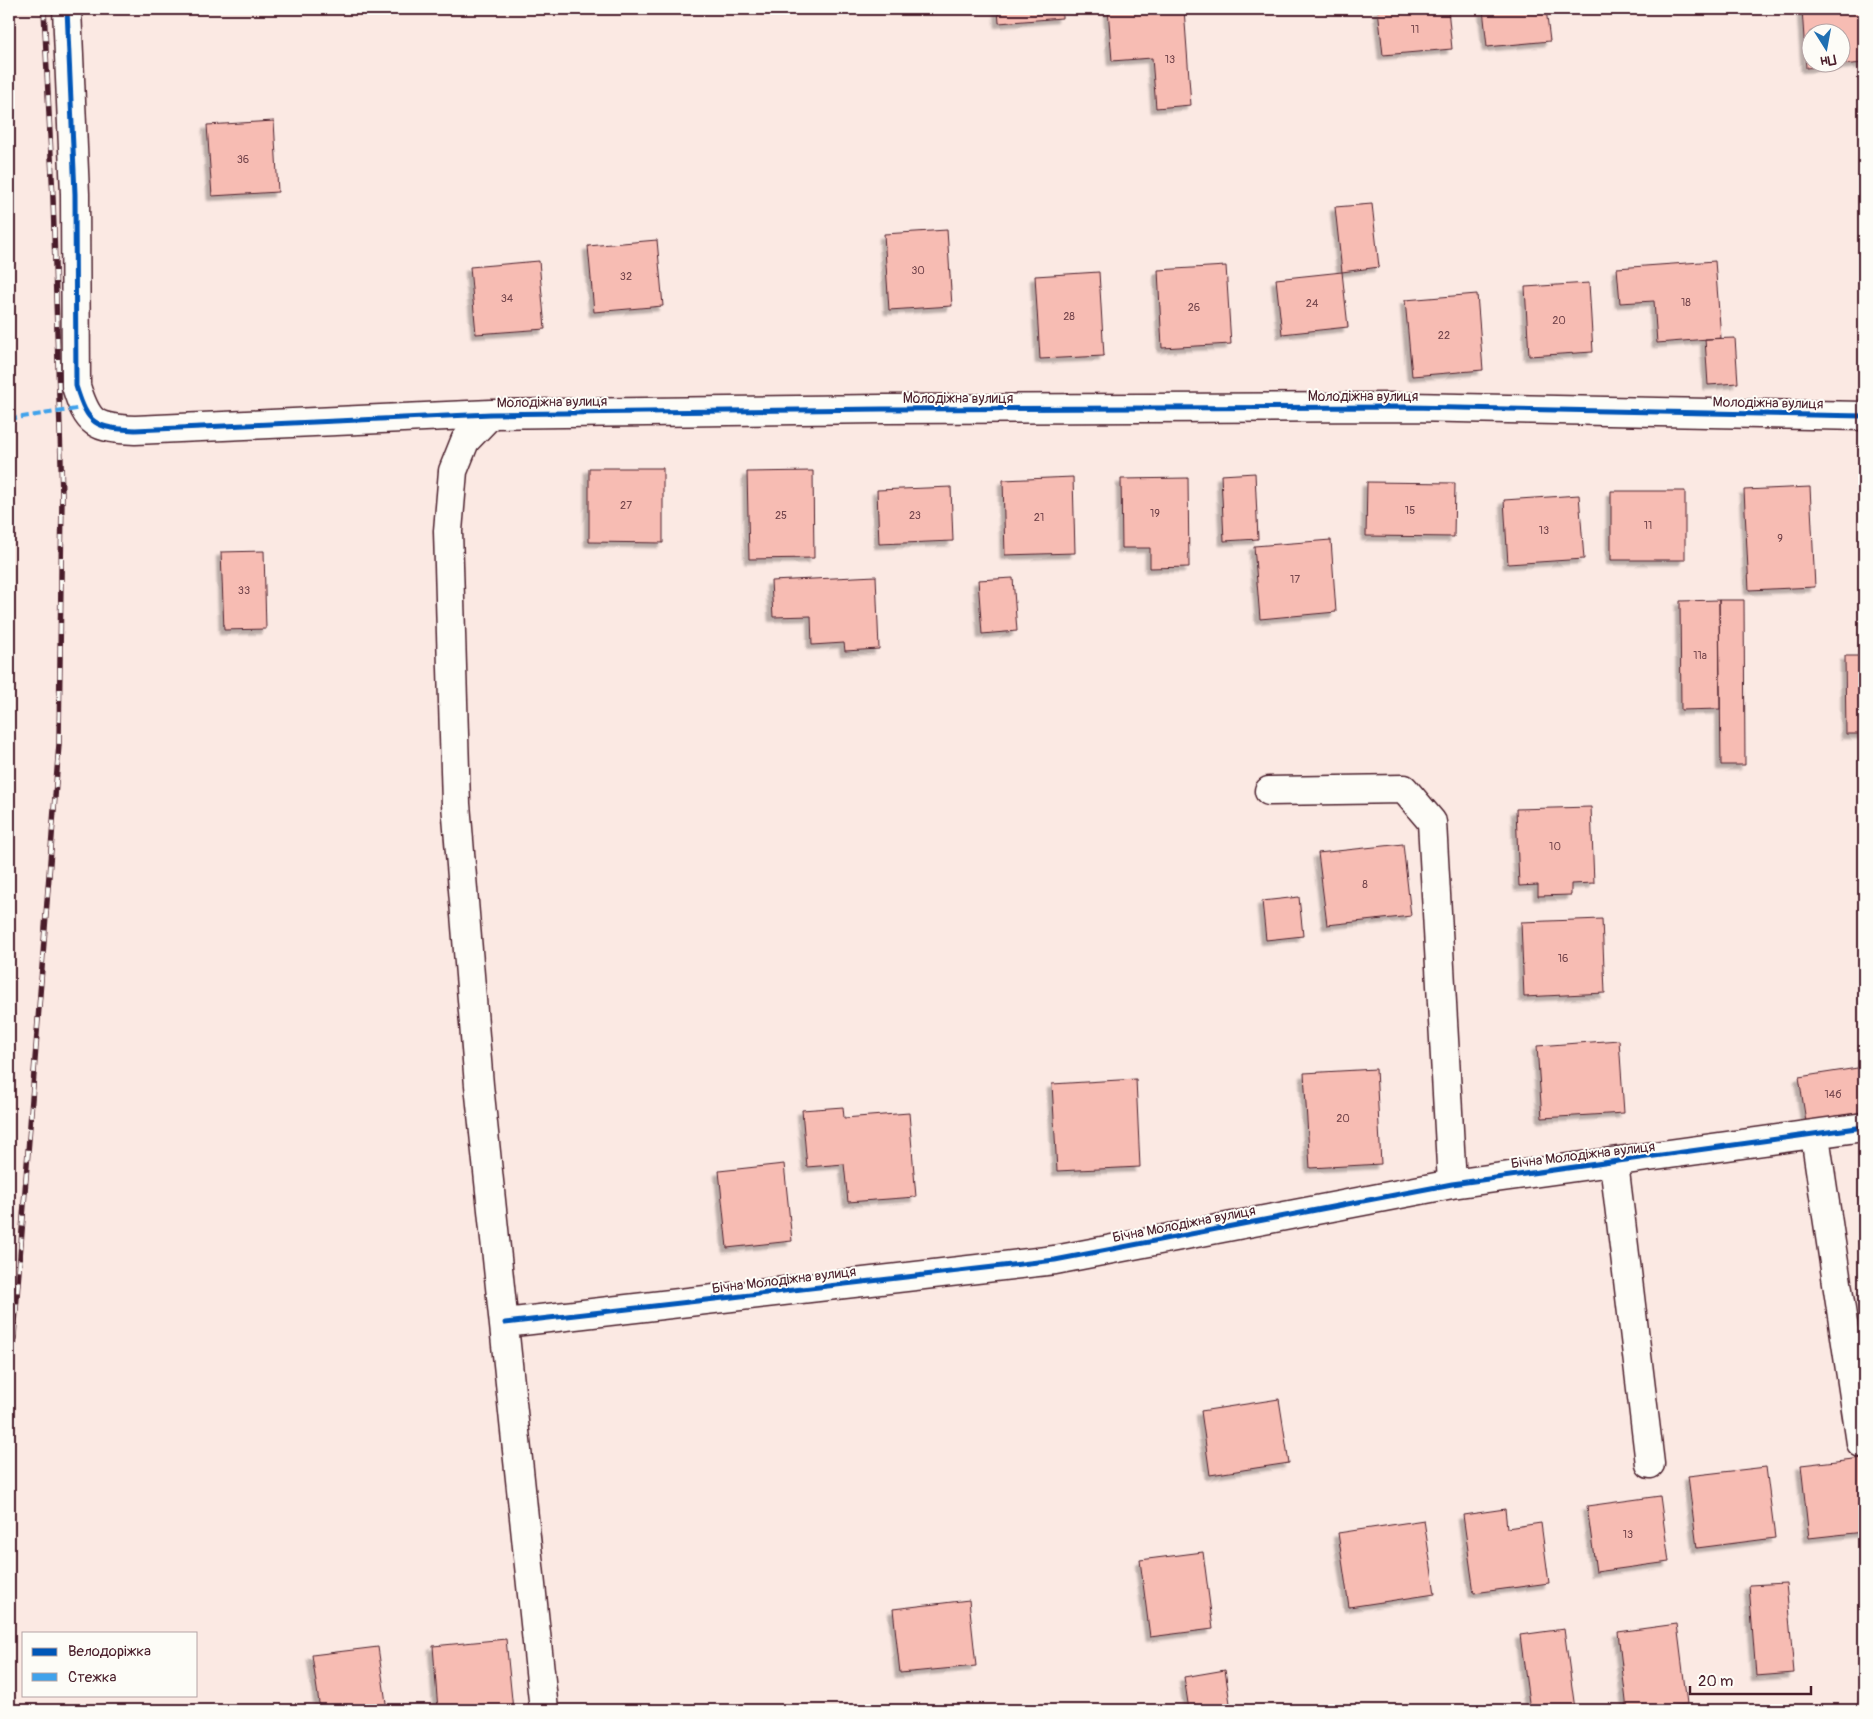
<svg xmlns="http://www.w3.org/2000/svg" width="1873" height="1719" viewBox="0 0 1873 1719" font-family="Pangolin,sans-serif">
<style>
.building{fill:#f7bcb3;stroke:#4a1f2b;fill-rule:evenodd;filter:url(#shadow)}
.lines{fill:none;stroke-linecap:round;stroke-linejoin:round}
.minor-casing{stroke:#4a1f2b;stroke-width:31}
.minor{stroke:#fdfcf7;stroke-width:28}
.rail-casing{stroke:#4a1f2b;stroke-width:5.5}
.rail{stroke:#fdfcf7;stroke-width:4;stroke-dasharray:11;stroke-linecap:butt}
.quiet{stroke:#40a2eb;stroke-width:4;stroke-dasharray:8 4;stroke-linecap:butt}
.cycleway-casing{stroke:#fdfcf7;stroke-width:8}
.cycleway{stroke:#0057b8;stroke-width:5}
.labels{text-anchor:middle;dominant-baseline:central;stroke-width:4;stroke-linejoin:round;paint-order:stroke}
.number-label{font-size:11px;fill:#75464d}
.street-label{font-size:14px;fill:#4a1f2b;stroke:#fdfcf7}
</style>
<defs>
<filter id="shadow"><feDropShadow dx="-4.5" dy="4.5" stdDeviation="1" flood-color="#0004"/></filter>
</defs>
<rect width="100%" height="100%" fill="#fbe9e3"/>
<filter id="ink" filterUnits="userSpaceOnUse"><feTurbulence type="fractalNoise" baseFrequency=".02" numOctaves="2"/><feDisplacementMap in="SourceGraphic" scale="10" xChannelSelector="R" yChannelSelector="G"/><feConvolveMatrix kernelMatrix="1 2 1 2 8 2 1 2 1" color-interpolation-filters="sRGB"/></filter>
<g filter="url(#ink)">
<path class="building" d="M998,9h64v9l-63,5z
M1108,9h76l7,96 -35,3 -4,-50 -40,3z
M1378,9h70l4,40 -69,6z
M1483,9h63l4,32 -63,6z
M1802,9h62v54l-58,5zM1810,32h30v30h-30z
M274,121l4,71 -66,4 -5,-71z
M1372,204l7,63 -37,5 -7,-65z
M947,230l5,76 -63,4 -5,-76z
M657,240l6,66 -69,6 -6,-66z
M539,261l6,68 -69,5 -6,-67z
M1715,261l6,77 -64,5 -3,-42 -34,2 -3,-35z
M1226,266l5,78 -69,4 -4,-78z
M1099,272l5,84 -64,3 -5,-83z
M1342,272l6,55 -66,7 -6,-55z
M1589,283l4,69 -64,4 -4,-69z
M1477,294l6,76 -71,6 -7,-76z
M1735,338l3,45 -30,2 -3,-46z
M589,468h74v75l-74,-1z
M813,471l1,87 -65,1 -2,-87z
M1255,473l3,66 -34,2 -3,-66z
M1073,477l2,76 -70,2 -2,-75z
M1188,478l1,89 -39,1v-20h-28l-1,-69z
M1367,482l88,1 -1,54 -88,-1z
M951,487l2,54 -74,3 -2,-54z
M1810,487l5,100 -66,3 -5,-100z
M1611,491h74v69h-74z
M1579,495l5,64 -76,5 -4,-64z
M1331,540l5,72 -76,7 -6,-73z
M264,551l2,78 -42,1 -3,-78z
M876,576l3,73 -34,2 -1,-8 -32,2 -1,-29 -38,1 -2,-36z
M1013,578l4,53 -35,3 -4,-54z
M1719,600h25l1,165h-24z
M1719,600l1,109 -39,1 -1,-109z
M1845,656h19v78h-18z
M1591,807l3,76 -23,1v11l-33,1v-11l-19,1 -3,-77z
M1403,844l8,72 -84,9 -9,-72z
M1299,897l4,39 -37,4 -4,-39z
M1602,919l3,74 -81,4 -3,-75z
M1619,1040l5,73 -82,5 -5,-72z
M1864,1067v45l-58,9 -7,-44z
M1376,1069l5,95 -71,4 -6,-95z
M1136,1079l4,88 -83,4 -5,-87z
M843,1107l1,11 65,-5 7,84 -68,5 -4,-38 -37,3 -5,-57z
M784,1164l8,77 -65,7 -8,-77z
M1279,1399l10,64 -79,12 -9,-64z
M1862,1458l2,74 -55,6 -8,-73z
M1766,1467l9,71 -78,10 -9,-72z
M1660,1496l9,66 -73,10 -9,-66z
M1505,1509l2,19 34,-5 8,60 -75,10 -11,-78z
M1424,1520l11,74 -86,13 -11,-74z
M1203,1552l10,77 -63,8 -10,-77z
M1786,1583l8,90 -38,3 -7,-91z
M969,1600l7,66 -76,7 -7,-64z
M1677,1624l10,80 -60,6 -9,-78z
M1564,1629l11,80 -45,1 -10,-75z
M506,1639l7,71h-75l-5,-64z
M378,1647l9,63h-67l-8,-55z
M1225,1670l6,40h-42l-5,-33z"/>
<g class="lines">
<defs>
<path id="minor" d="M67,9l8,185 1,192c12,39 19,42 59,44l356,-16 391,-5 528,-2 454,9
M491,414l-26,27 -12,30 -5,60 8,273 23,281 65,625
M1269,791l135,-2 28,33 20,362
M1815,1136l46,307
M1614,1163l36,301
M505,1323l550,-63 397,-76 412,-57"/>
</defs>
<use href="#minor" class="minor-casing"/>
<use href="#minor" class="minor"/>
<defs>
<path id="rail" d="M9,1402l50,-658 3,-249 -9,-297 -9,-189"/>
</defs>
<use href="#rail" class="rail-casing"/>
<use href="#rail" class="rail"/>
<path class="quiet" d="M9,419l74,-11"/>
<defs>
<path id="cycleway" d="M67,9l8,185 1,192c12,39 19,42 59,44l356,-16 391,-5 528,-2 454,9
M505,1323l550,-63 397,-76 412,-57"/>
</defs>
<use href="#cycleway" class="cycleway-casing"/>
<use href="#cycleway" class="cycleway"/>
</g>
</g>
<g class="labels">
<g class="number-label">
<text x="1415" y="29">11</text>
<text x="1170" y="59">13</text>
<text x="243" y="159">36</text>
<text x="918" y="270">30</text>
<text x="626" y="276">32</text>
<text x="507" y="298">34</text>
<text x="1686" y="302">18</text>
<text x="1312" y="303">24</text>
<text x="1194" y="307">26</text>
<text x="1069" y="316">28</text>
<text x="1559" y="320">20</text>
<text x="1444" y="335">22</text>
<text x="626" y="505">27</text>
<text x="1410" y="510">15</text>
<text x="1155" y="513">19</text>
<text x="781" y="515">25</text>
<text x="915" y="515">23</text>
<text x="1039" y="517">21</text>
<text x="1648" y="525">11</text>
<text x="1544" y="530">13</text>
<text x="1780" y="538">9</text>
<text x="1295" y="579">17</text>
<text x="244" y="590">33</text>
<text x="1700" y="655">11а</text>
<text x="1555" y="846">10</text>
<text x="1365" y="884">8</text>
<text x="1563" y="958">16</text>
<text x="1833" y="1094">14б</text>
<text x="1343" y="1118">20</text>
<text x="1628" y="1534">13</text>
</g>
<g class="street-label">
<text x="1363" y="396">Молодіжна вулиця</text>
<text x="958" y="398">Молодіжна вулиця</text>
<text transform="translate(552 402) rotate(-1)">Молодіжна вулиця</text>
<text transform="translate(1768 403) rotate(1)">Молодіжна вулиця</text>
<text transform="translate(1583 1155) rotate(-7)">Бічна Молодіжна вулиця</text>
<text transform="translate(1184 1224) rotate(-11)">Бічна Молодіжна вулиця</text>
<text transform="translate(784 1280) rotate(-7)">Бічна Молодіжна вулиця</text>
</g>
</g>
<rect width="1873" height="1719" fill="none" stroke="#fdfcf7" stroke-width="30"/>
<rect x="15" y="15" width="1843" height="1689" fill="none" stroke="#4a1f2b" stroke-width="2" filter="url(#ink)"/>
<rect x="22" y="1632" width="175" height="65" fill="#fdfcf7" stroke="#b5a4a5"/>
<rect x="32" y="1648" width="25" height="8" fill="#0057b8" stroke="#b5a4a5"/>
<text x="68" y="1656" font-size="15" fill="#4a1f2b">Велодоріжка</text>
<rect x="32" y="1673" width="25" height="8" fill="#40a2eb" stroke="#b5a4a5"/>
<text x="68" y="1682" font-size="15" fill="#4a1f2b">Стежка</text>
<g transform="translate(1826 48) rotate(169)"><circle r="24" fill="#fdfcf7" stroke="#b5a4a5"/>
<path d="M0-4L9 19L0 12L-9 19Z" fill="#1f6fb2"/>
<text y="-8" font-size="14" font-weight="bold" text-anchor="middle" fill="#4a1f2b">Пн</text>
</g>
<path d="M1690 1686v8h121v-8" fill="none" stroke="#4a1f2b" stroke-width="2.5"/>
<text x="1698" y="1686" font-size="15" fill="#4a1f2b" stroke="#fdfcf7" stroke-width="4" paint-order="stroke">20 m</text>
</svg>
